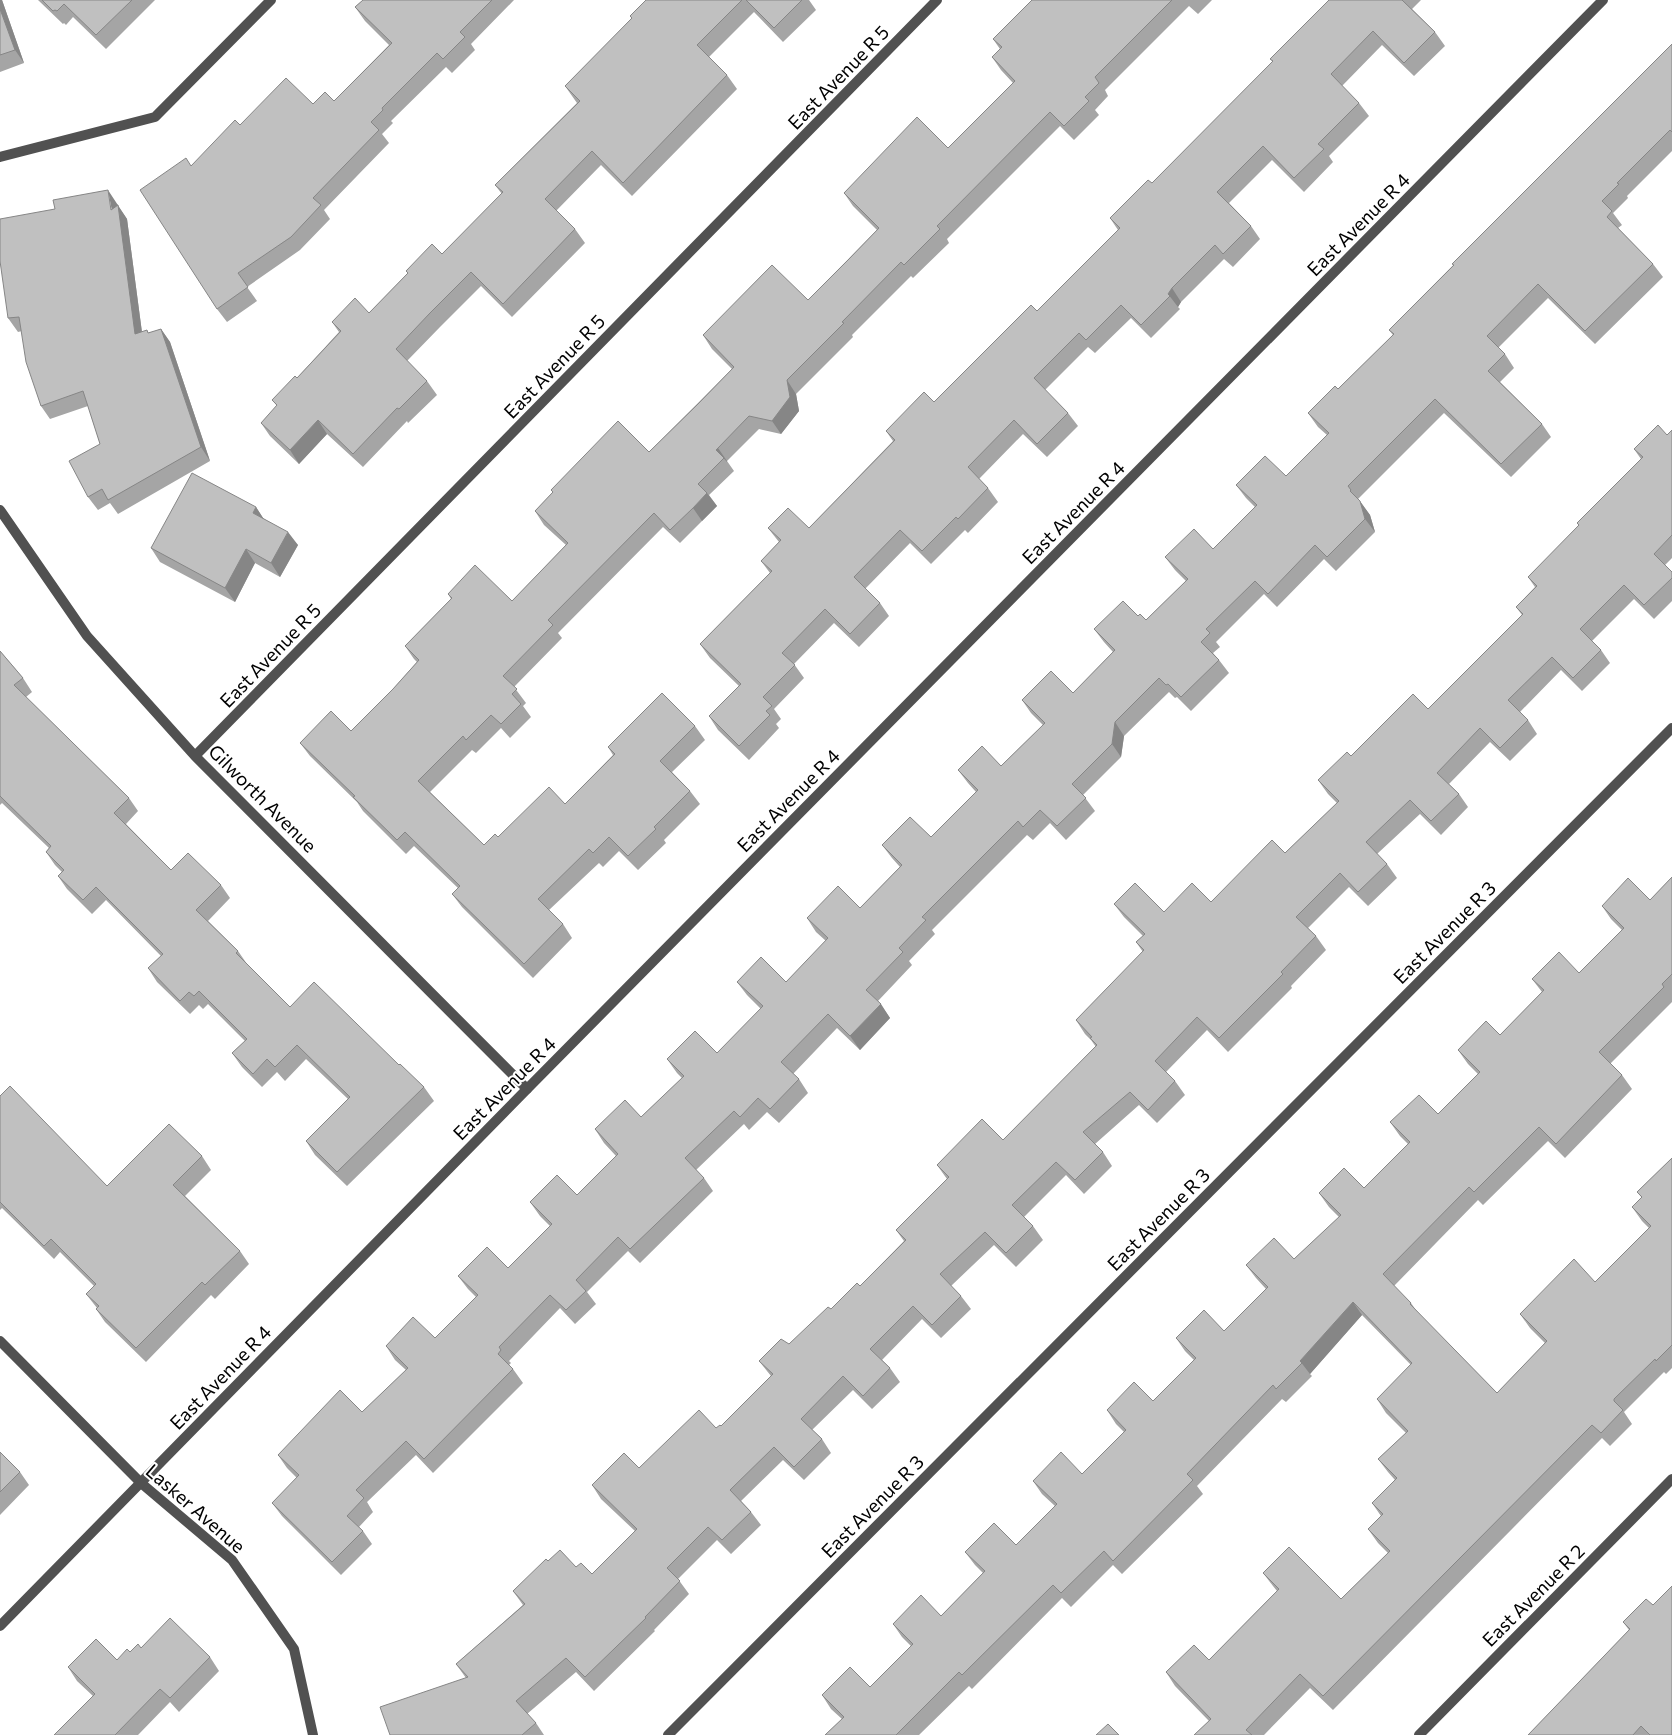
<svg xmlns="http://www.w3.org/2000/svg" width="1672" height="1735" viewBox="0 0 1672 1735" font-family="Commissioner,sans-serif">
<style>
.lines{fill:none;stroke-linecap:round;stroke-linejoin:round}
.minor{stroke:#515151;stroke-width:10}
.tertiary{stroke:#515151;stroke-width:10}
.wall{fill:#a5a5a5}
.shaded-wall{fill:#868686}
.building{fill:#c0c0c0;stroke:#868686}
.labels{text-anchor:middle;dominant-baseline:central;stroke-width:4;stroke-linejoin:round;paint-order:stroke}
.street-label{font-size:19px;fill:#000;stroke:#fff}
</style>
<rect width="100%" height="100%" fill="#fff"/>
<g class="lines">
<path class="minor" d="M0,157l155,-40 116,-117
M0,510l87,126 108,120 332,333
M195,756l742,-756
M0,1341l141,142 91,77 62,89 19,86
M668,1735l1004,-1007
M1419,1735l253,-256"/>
<path class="tertiary" d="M0,1626l527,-537 1076,-1089"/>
</g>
<path class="wall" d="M0,0h2l22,63 -24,9z
M38,0h117l-49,49 -33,-32 -7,8 -2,-2 -1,1z
M363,0h151l-43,44 4,6 -23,23 -6,-6 -55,54 2,2 -11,11 7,9 -65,67 6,9 -30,31 -53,37 10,14 -30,21 -10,-13 -26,-143 49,-41 73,-21 21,-3 55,-56 -24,-24 -10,-14z
M646,0h163l7,10 -33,32 -29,-30 -45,45 18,18 10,14 -105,107 -31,-31 -45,46 19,18 10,14 -73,74 -31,-31 -41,41 -33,34 20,20 10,14 -29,28 -1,-2 -44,46 -36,-33 -28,30 -29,-28 -9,-13 16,-17 -5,-6 25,-22 42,-46 -7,-10 37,-9 39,-40 -2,-2 36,-17 60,-60 -7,-9 82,-82 -12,-17 67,-67 -2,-3z
M1032,0h180l-14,14 -9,-8 -84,84 3,6 -13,14 4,5 -25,25 -14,-14 -113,113 2,4 -36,35 -2,-2 -59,59 1,2 -57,57 3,17 -18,23 -22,-5 -32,32 7,10 -25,24 8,11 -37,37 -17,-16 -105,106 4,5 -48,49 12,16 -3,3 8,11 -21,21 -9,-10 -25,25 -4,-3 -42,42 54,53 14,-8 67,-33 48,-49 -5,-8 87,-21 10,14 -33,32 18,19 10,13 -36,36 2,3 -28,27 -19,-19 -16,16 -4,-4 -50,47 14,14 9,14 -39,40 -71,-71 -10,-13 6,-6 -44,-42 -8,8 -43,-43 -6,-9 -47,-46 -10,-13 51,-12 42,-42 24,-27 -3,-3 -9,-13 46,-47 -3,-5 64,7 54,-56 -22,-20 -9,-14 18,-19 -2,-2 98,-38 83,-83 -20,-20 -9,-14 105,-35 69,-70 -24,-24 -9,-13 104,-45 65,-65 -12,-13 -9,-13 8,-8 -7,-10z
M1329,0h92l-9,9 23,23 10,14 -31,30 -32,-31 -40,41 17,17 10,13 -40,40 4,6 -29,30 -32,-32 -43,43 22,23 9,13 -27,28 -9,-8 -43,43 -3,5 2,2 -29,29 -20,-20 -36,35 -7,-6 -43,43 23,23 10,13 -31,31 -24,-23 -44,45 9,9 10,14 -30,31 -3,-3 -34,34 -21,-21 -45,46 15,14 9,13 -30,31 -25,-24 -40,41 10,14 -30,31 7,10 -5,5 3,4 -30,32 -31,-30 -9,-14 30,-30 -29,-28 -10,-14 70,-71 -9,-12 18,-19 -11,-14h41l84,-87 -7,-10 48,-29 103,-91 81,-81 -8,-12 42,-35 121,-121 -3,-3z
M1672,44v107l-45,45 1,2 -15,15 9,12 -4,3 35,36 10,13 -68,67 -47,-46 -50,50 7,6 9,14 -14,14 42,42 9,13 -40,40 -67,-64 -86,86 12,16 5,17 -39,39 -12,-12 -47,48 -13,-13 -48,48 4,5 -7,6 6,7 10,13 -38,38 -14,-14 -2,1 -6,-6 -45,44 -3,21 -38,38 12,16 -29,29 -16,-17 -17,17 -6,-5 -95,95 3,4 -26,27 3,4 -34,36 12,17 -30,32 -23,-22 -44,46 6,5 9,14 -29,30 -12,-11 -18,18 -5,-6 -48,46 8,8 9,13 -73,72 -12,-12 -41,41 9,12 -21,20 -15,-16 -51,53 2,2 -2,2 4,4 10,14 -90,90 -17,-18 -49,47 6,10 -14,15 4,4 9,13 -31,31 -59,-59 -10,-13 25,-25 -10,-10 -9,-13 84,-43 44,-42 -11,-10 -9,-14 49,-8 41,-41 -8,-8 -10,-13 50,-8 42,-42 -10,-10 -10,-14 47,-7 39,-39 -12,-13 -9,-14 46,-12 41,-39 -5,-5 -10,-14 50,-6 44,-44 -14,-14 -10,-13h49l40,-41 -10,-9 -9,-14 53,-10 40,-41 -8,-9 -10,-13 49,-8 45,-45 -8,-9 -10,-13 43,-4 42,-41 -12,-12 -9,-13 51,-7 40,-41 -9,-10 -10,-13 44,-13 8,4 40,-39 -11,-11 -10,-13 48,-8 42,-42 -9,-9 -10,-13 50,-9 41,-41 -9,-8 -10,-14 30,-24 55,-54 -4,-5z
M118,204v2l9,13 15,113 7,1 12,-4 9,13 40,119 -92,53 -8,-11 -12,7 -10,-13 12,-53 -12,-38 -38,13 -9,-13 -19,-75 -4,1 -10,-14z
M1672,430v128l-7,7 7,7v29l-18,18 -20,-20 -42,42 9,9 9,13 -28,28 -21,-21 -41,42 8,8 9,14 -27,27 -20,-19 -41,42 10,10 9,13 -27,28 -21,-21 -43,40 10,10 10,14 -29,28 -19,-19 -41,41 8,8 10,14 -35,36 1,2 -64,64 -21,-22 -41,42 9,9 10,14 -28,28 -18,-18 -44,39 8,8 9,14 -28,28 -18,-19 -42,42 9,9 10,14 -27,27 -22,-22 -43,41 10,10 10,13 -30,29 -19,-19 -40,41 8,8 10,14 -28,27 -19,-19 -41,40 10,9 9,14 -27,27 -21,-20 -42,41 10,11 10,13 -30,29 -14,-14 -39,39 11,15 -35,36 1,1 -61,60 -18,-19 -49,42 9,9 8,12h-154l76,-57 -10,-14 67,-59 -10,-14 35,-30 28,6 16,7 43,-43 -34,-32 -9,-14 47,-17 82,-42 50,-50 -12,-15 30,-17 71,-58 44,-45 -8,-11 51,-51 -10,-14 66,-25 93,-93 -5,-7 -6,-6 -9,-14 67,-68 -7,-10 7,-6 -19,-19 -10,-13 50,8 47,-10 74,-49 52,-50 -9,-9 -10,-14 33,-24 77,-47 94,-94 -6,-8 19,-20 -7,-10 51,-51 -2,-3 64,-64 -7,-10 33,-14z
M256,507l7,11 35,27 -18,32 -25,-14 -20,39 -75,-40 -9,-14z
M0,651l23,27 9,14 -6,5 103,101 9,13 -12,13 45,46 50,15 9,13 -22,23 30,30 9,13 43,43 109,58 25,22 10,14 -87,85 -32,-31 -9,-14 42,-42 -42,-40 -21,22 -8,-9 -15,15 -20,-20 -10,-14 13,-12 -37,-37 -5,5 -4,-4 -9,9 -33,-32 -9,-14 13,-12 -55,-56 -14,14 -25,-25 -9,-13 4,-4 -7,-7 -9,-13 3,-4 -47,-45 -2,2z
M1672,877v125l-62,62 12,11 10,14 -67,69 -17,-17 -65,64 -5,-5 -84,86 17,17 7,10 79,80 48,-50 -15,-15 -10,-14 75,-32 54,-54 -7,-7 -10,-14 10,-9 -5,-6 35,-34v210l-6,6 -2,-2 -40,40 8,12 -22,22 -8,-8 -269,272 -23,-22 -46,47h-70l15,-14 -34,-35 -9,-14 43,-12 68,-69 -4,-5 -10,-13 78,26 47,-46 -10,-10 -10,-14 13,-13 -9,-13 23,-23 -7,-8 -10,-13 28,-26 -20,-20 -9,-14 34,-34 -49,-50 -52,59 2,2 -26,26 -4,-3 -85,87 6,8 -81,80 -9,-9 -42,42 -9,-9 -90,91 -3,-3 -50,49h-94l17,-16 -11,-10 -9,-14 48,-8 41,-41 -9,-9 -9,-13 48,-8 42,-43 -8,-8 -10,-13 51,-7 39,-39 -13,-12 -9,-13 49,-7 42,-42 -8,-8 -9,-14 46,-9 41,-41 -9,-9 -9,-13 48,-7 42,-42 -10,-11 -10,-13 48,-6 45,-42 -10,-10 -10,-14 45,-5 44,-44 -8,-8 -10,-14 48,-8 40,-40 -10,-10 -10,-14 42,-15 42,-43 -10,-13 47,-6 43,-43 -11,-11 -9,-13 48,-6z
M0,1096l107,90 95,-30 9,14 -26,26 55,55 9,13 -34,35 -4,-4 -65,67 -41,-40 -9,-13 1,-1 -11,-14 8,-8 -34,-34 -6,7 -52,-51 -2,2z
M0,1452l20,20 9,13 -29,30z
M1653,1605l19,130h-144l101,-105 -6,-8z
M141,1648l69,9 9,14 -40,41 -9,-10 -32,33h-84l39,-39 -16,-15 -9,-14 49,-7 13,-8z"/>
<path class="shaded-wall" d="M0,0h2l22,63 -9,-13 -15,-41z
M108,190l19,29 17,129 -9,-14z
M1172,288l9,14 -3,5 -10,-13z
M161,329l9,13 40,119 -9,-14z
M787,380l9,14 3,17 -18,23 -9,-13z
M318,420l9,14 -28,30 -9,-14z
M718,448l9,13v1l-11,-12z
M707,493l10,13 -15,15 -9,-13z
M1360,501l10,14 5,17 -10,-13z
M256,507l9,14 -12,-8z
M288,532l10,13 -18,32 -9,-14z
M246,549l9,14 -20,39 -10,-14z
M1115,722l9,14 -3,21 -9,-13z
M881,1004l9,14 -30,32 -10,-14z
M1353,1302l9,13 -52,59 -10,-13z"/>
<path class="building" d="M42,0h90l-36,35 -32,-31 -7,7 -2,-1 -2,1z
M363,0h129l-32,32 5,5 -22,22 -6,-6 -55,55 1,2 -12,12 8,8 -66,68 8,7 -30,32 -53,36 10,14 -31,22 -77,-119 46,-32 5,8 44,-46 5,5 46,-47 27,26 12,-12 9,9 58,-58 -37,-36z
M646,0h96l-45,45 30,30 -104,108 -31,-32 -47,48 30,30 -72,75 -32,-32 -41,41 -34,36 31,32 -28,28 -2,-1 -44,46 -35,-34 -28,30 -29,-27 16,-18 -5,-5 23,-24 2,2 44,-47 -9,-9 23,-24 14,15 39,-40 -2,-2 26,-27 10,10 61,-62 -8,-7 85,-84 -15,-15 67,-68 -2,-2z
M746,0h56l-28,28z
M1032,0h140l-77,77 4,6 -14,14 4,4 -25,25 -14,-14 -113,114 3,3 -36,36 -3,-3 -59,60 2,1 -57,57 3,17 -18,24 -23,-5 -31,32 -2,2 8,8 -26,26 9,9 -14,15 -23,22 -16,-17 -106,107 5,5 -50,51 14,13 -5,5 9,10 -20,20 -10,-9 -25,25 -3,-4 -45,45 66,64 11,-11 3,3 51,-50 16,17 50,-50 -7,-7 54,-54 33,33 -35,35 30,30 -36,36 2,2 -28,27 -19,-19 -16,16 -4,-4 -51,50 25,25 -39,40 -72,-70 8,-8 -55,-54 -8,8 -44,-43 2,-1 -55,-53 31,-32 20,20 42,-42 26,-29 -14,-14 47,-48 -4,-4 27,-29 37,36 56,-58 -33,-32 18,-19 -2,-2 67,-69 31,31 49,-48 36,-37 -31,-32 69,-70 36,35 41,-41 30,-31 -35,-35 73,-76 31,31 67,-67 -23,-24 10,-10 -9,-8z
M1329,0h73l33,32 -31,31 -31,-32 -42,43 28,29 -41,41 6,5 -30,29 -31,-32 -46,46 34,34 -28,28 -8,-9 -43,43 -4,6 2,2 -29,29 -20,-20 -35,35 -7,-7 -45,45 34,35 -31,31 -23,-24 -46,47 20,21 -30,31 -2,-2 -34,34 -22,-21 -46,47 26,26 -30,31 -25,-25 -43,44 13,12 -32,32 9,9 -6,5 4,4 -31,31 -30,-30 32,-32 -41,-40 72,-73 -11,-10 20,-21 -13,-12 20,-20 21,20 86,-88 -9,-9 38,-39 10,10 97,-97 6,6 83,-83 -10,-10 38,-38 4,3 121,-122 -3,-2z
M0,9l15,41 -15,5z
M1672,44v88l-2,-2 -53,53 2,1 -17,17 10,10 -5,6 46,47 -68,67 -47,-47 -51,52 18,18 -17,17 54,53 -41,40 -66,-65 -87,87 3,4 -1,1 10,10 5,18 -38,38 -12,-12 -47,49 -13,-13 -49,48 4,4 -9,9 18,18 -38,37 -13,-13 -2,1 -7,-7 -44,44 -3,22 -40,40 14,14 -29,28 -17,-16 -17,17 -5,-6 -96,96 4,3 -27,28 4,4 -37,38 15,14 -31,32 -22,-22 -47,48 18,17 -29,30 -12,-11 -18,19 -6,-6 -49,47 19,20 -74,71 -12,-12 -42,43 10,11 -20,19 -16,-15 -51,52 2,3 -3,4 15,15 -89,90 -18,-18 -50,49 8,8 -17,18 16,15 -31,31 -60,-59 27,-28 -21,-20 62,-65 22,22 46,-44 -22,-22 27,-29 22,21 43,-43 -20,-19 29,-29 21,21 44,-44 -22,-22 27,-27 20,20 41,-41 -23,-25 30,-29 16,17 43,-41 -17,-17 28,-28 22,22 46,-47 -26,-24 24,-25 25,25 42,-44 -21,-20 31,-32 22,22 42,-43 -20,-20 28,-28 21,20 47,-47 -20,-20 24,-24 19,20 44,-43 -23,-23 29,-29 22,22 42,-43 -21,-21 29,-28 15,15 2,-2 6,6 42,-41 -23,-22 29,-28 19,20 44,-44 -21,-20 29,-29 21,20 43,-43 -21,-20 27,-27 3,3 56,-55 -5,-4 65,-65 -2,-1z
M108,190l3,20 7,-5 17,129 12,-4 1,3 13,-4 40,118 -93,53 -6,-11 -14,8 -19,-36 31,-17 -17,-53 -42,15 -15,-44 -7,-45 -11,1 -8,-57v-42l55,-10 -2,-9z
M1658,425l9,10 5,-5v105l-18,19 18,18v6l-28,27 -20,-20 -44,44 21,21 -28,28 -21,-21 -44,43 20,20 -28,28 -20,-20 -43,45 22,21 -28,27 -21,-21 -44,42 21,22 -29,28 -18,-19 -44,44 20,19 -35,36 2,2 -64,64 -22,-21 -42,44 20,20 -27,29 -18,-18 -47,40 20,20 -28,28 -19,-18 -44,43 21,21 -27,27 -21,-21 -45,42 21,22 -29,29 -19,-19 -43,43 20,19 -27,28 -20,-20 -42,43 21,20 -28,28 -20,-20 -44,43 21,22 -29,28 -14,-13 -41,41 13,13 -35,36 1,1 -61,59 -19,-19 -50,43 20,22 -14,12h-132l-10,-28 88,-30 -12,-13 69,-60 -12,-13 33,-32 2,2 12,-11 16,17 5,-4 11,11 45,-45 -45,-44 32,-32 15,15 60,-58 17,18 4,-3 1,1 52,-52 -14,-13 22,-22 8,5 39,-37 3,2 26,-26 3,3 46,-46 -10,-10 53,-53 -12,-12 45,-46 21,21 94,-95 -7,-7 2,-1 -16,-17 68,-70 -8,-8 9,-8 -31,-30 21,-21 29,29 28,-29 19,19 61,-62 13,13 54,-52 -21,-21 29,-28 4,4 62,-62 15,15 95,-95 -7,-7 21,-21 -9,-9 51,-52 -2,-2 66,-66 -9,-8z
M192,473l64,34 -3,6 35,19 -17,31 -25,-14 -21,39 -74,-40z
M0,651l23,27 -9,7 115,113 -15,15 57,57 17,-17 33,32 -25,25 42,41 -2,2 54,54 24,-25 85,83 1,-1 24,23 -87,85 -31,-31 44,-44 -53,-52 -22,22 -8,-8 -14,15 -21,-21 15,-14 -48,-48 -5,5 -5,-4 -9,9 -32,-33 15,-14 -67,-67 -13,13 -25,-24 6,-6 -18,-18 5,-6 -51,-50z
M1672,877v97l-10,10 2,3 -65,65 23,23 -66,69 -17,-17 -65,65 -5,-5 -86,87 28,29 -1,1 87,89 50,-52 -27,-27 54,-55 21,23 56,-56 -19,-19 10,-10 -5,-5 35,-34v187l-16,16 -1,-2 -41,40v2l9,9 -22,23 -9,-8 -269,271 -23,-22 -54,56 6,5h-58l17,-16 -45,-47 28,-27 15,15 70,-71 -16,-16 26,-26 52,52 49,-48 -22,-22 15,-15 -11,-11 25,-25 -19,-19 30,-28 -31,-32 35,-36 -59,-61 -53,59 2,2 -26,26 -3,-4 -86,89 6,6 -80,81 -9,-10 -43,42 -8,-8 -91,90 -3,-3 -63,63h-71l19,-18 -22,-22 28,-28 20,20 43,-43 -20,-20 28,-29 20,21 44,-45 -20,-19 29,-29 22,22 41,-41 -24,-23 28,-29 21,22 44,-44 -19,-20 27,-28 19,19 43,-43 -20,-20 28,-28 20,21 44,-44 -22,-22 28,-27 20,21 47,-44 -22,-22 25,-25 20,20 46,-46 -20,-20 29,-27 19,19 42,-42 -22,-22 28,-29 14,14 44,-45 -12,-11 27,-27 20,21 45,-45 -22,-22 26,-28 22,22z
M10,1086l97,100 62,-62 33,32 -29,29 67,66 -35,34 -3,-3 -66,66 -40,-39 3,-3 -13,-12 10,-10 -45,-45 -7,7 -44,-44v-106z
M0,1452l20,20 -20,20z
M1672,1586v149h-22l-9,-9 -8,9h-105l102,-106 -7,-7 23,-23 7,6z
M170,1618l40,39 -40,41 -10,-9 -45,46h-61l41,-41 -27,-27 28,-28 21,21 10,-11 3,3 8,-8 3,4z
M1108,1724l11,11h-23z"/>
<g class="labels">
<g class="street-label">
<text transform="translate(838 77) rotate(-46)">East Avenue R 5</text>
<text transform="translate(1358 224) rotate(-45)">East Avenue R 4</text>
<text transform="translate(554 366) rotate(-46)">East Avenue R 5</text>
<text transform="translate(1073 512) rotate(-45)">East Avenue R 4</text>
<text transform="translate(270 655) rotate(-46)">East Avenue R 5</text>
<text transform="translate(263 798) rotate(45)">Gilworth Avenue</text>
<text transform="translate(788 800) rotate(-45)">East Avenue R 4</text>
<text transform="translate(1444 932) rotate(-45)">East Avenue R 3</text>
<text transform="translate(504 1088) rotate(-45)">East Avenue R 4</text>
<text transform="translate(1158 1219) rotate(-45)">East Avenue R 3</text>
<text transform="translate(220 1377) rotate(-46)">East Avenue R 4</text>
<text transform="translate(872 1506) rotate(-45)">East Avenue R 3</text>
<text transform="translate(196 1508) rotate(41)">Lasker Avenue</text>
<text transform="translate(1533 1595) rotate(-45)">East Avenue R 2</text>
</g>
</g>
</svg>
